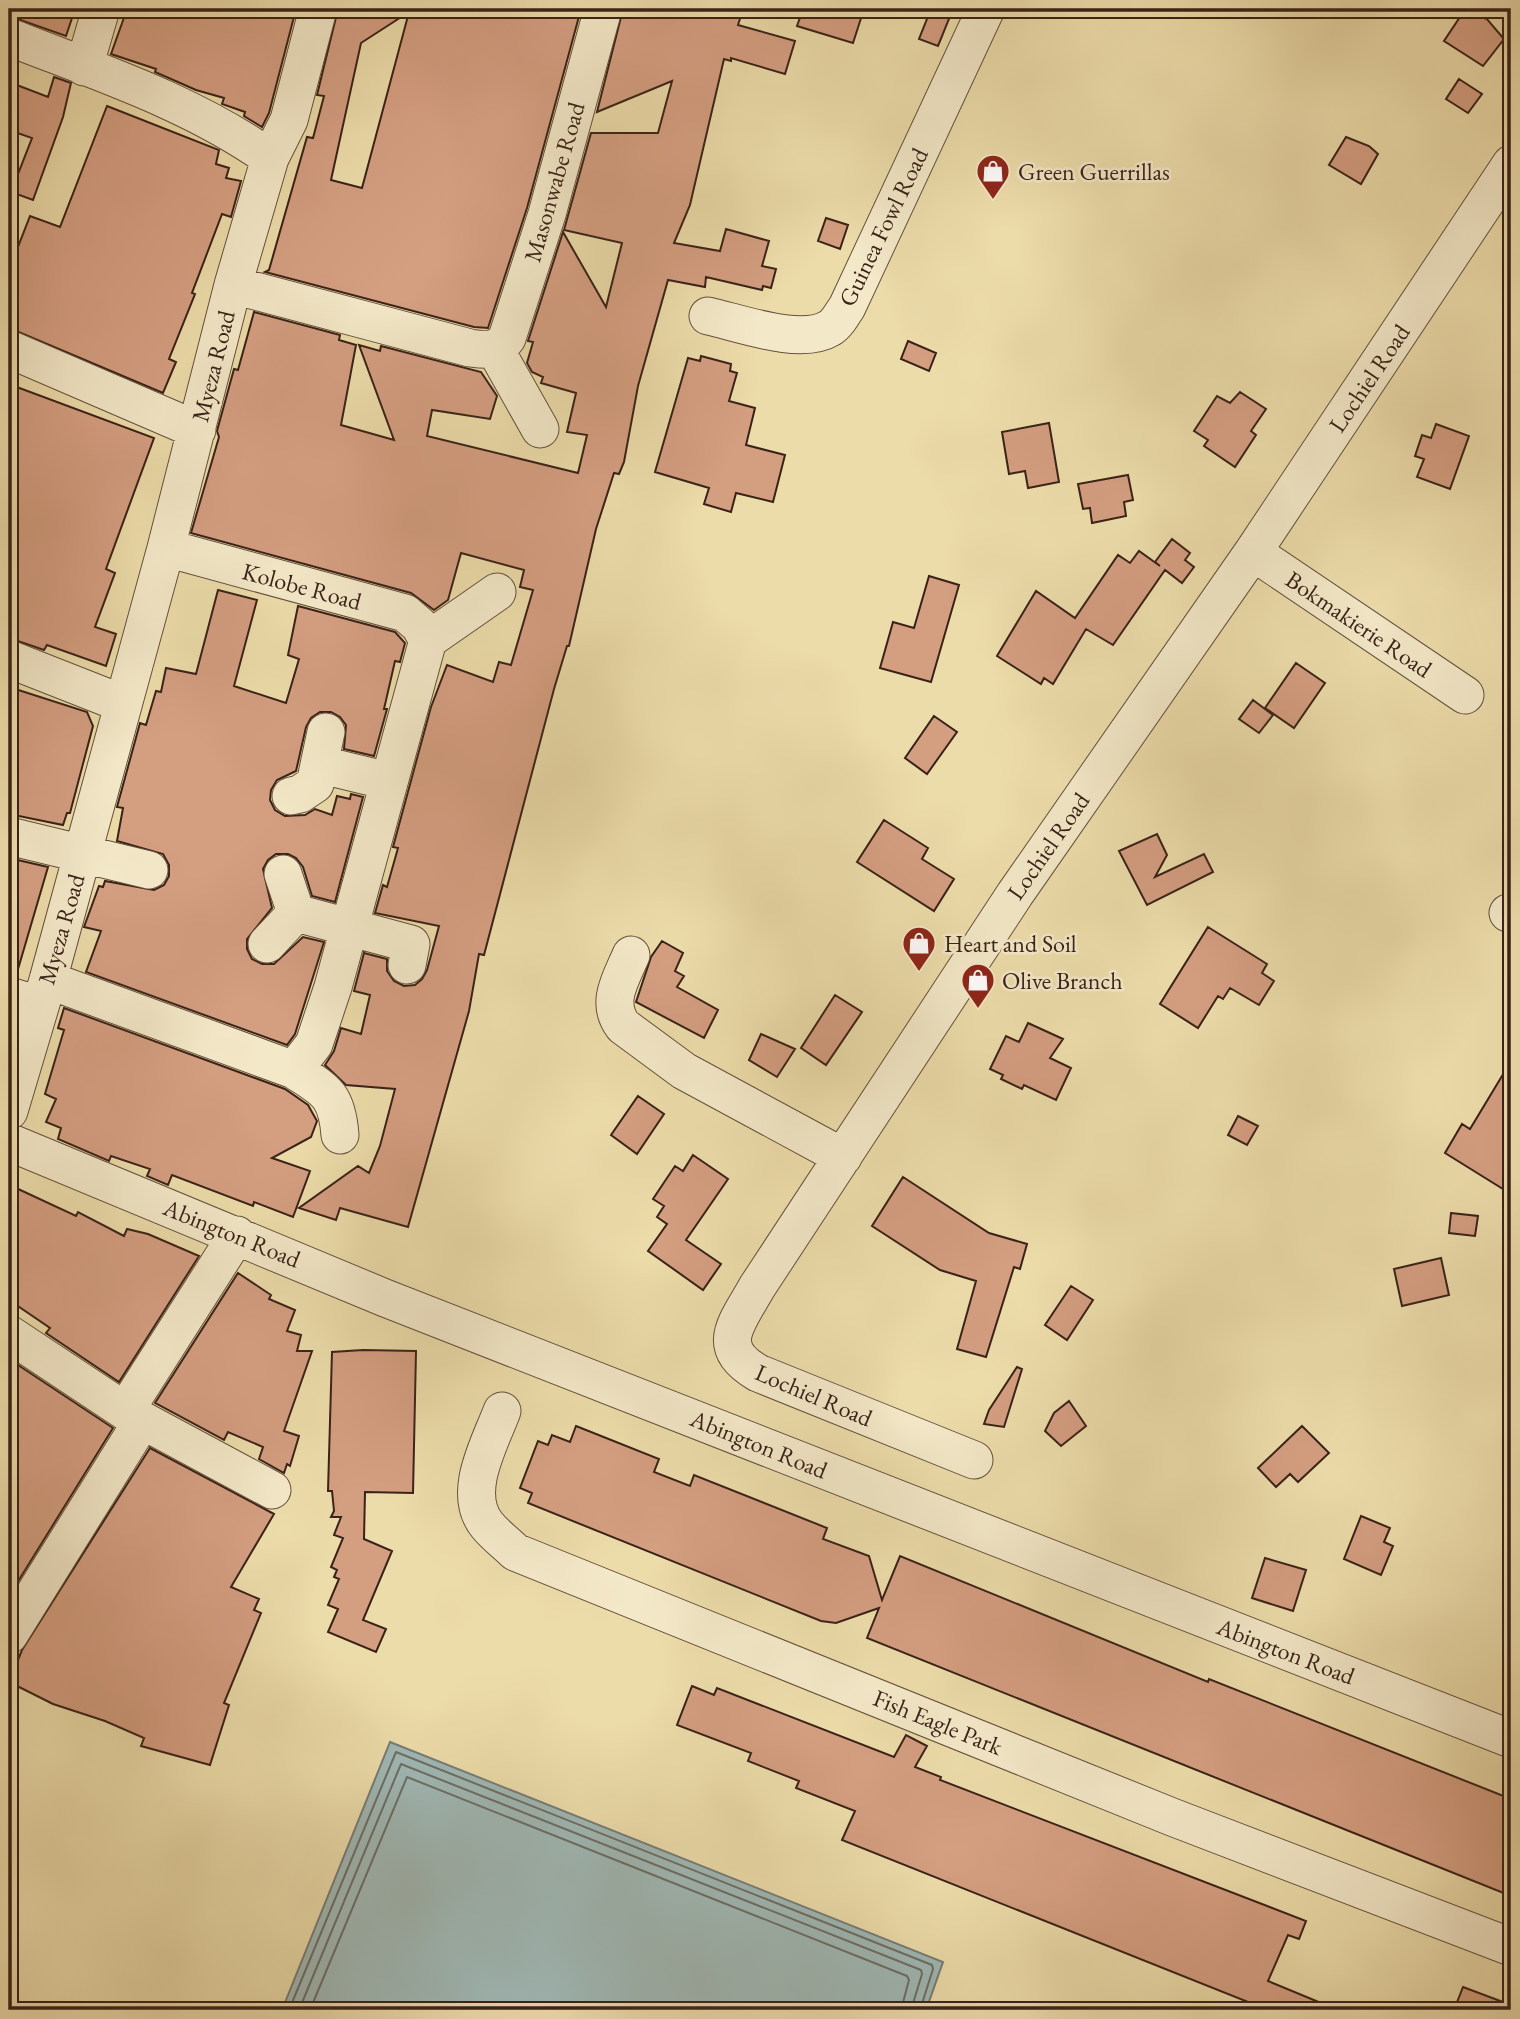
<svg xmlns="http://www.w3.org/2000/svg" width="1520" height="2019" viewBox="0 0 1520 2019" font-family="'EB Garamond',serif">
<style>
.water{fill:#9fb8b5;stroke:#777c76;stroke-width:2}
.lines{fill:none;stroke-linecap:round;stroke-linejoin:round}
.shore{stroke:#6c6d66;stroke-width:2}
.building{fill:#d49e81;stroke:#3a2218;stroke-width:2;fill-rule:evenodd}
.minor-casing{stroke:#66503c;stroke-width:39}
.minor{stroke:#f3e8c8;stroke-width:37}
.labels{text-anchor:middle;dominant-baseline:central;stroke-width:5;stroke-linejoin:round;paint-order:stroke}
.poi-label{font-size:24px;fill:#3a2218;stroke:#f3e8c8;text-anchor:start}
.street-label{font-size:24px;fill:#3a2218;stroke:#f3e8c8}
</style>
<rect width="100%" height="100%" fill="#ecdcaa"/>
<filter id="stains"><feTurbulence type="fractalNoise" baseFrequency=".00286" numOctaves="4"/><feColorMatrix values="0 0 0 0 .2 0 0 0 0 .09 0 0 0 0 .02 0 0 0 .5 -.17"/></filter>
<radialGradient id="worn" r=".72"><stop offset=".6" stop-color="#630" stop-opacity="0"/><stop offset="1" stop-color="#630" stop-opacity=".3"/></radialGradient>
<path class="water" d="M390,1742l553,220 -17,48h-644z"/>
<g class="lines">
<path class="shore" d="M289,2010l107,-258 536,213 1,4 -13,41
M299,2010l102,-246 520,206 1,4 -11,36
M310,2010l97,-233 500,199 2,4 -8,30"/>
</g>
<path class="building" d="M9,9h66l-9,27 -57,-20z
M132,9h164l-27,104 -7,14 -18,-11 1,-4 -23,-8 2,-6 -28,-8 -41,-18 1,-3 -45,-15 15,-42 5,2z
M338,9h243l-54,199 -39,120 -14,-1 -209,-55 4,-2 38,-133 6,1 11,-42 -7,-1zM409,12l-47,176 -31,-8 30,-137z
M623,9h120l-5,16 57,16 -10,33 -54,-16v3l-7,-2 -34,146 -16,38 46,8 6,-22 43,12 -7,25 14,3 -5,19 -8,-2 -1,4 -56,-13 -1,10 -37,-7 -30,106 -14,76 -5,12 -5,-1 -18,56 -27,117h-2l-13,43 -70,266 -5,-1 -10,57 -61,216 -68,-19 -4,12 -37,-12 59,-42 11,7 11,-27 15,-57 -49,-4 -21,-20 9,-14 7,-23 20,6 9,-39 -16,-4 10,-38 23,6v12l7,10 10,5 11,-1 7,-6 5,-9 12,-44 -64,-13 8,-28 4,2 11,-39 -5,-1 38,-140 16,-42 46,17 6,-20 12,3 22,-75 -13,-3 4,-17 -63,-17 -13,47 -14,10 -23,-17 -220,-60 28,-96 -2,-6 17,-62 4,1 16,-58 86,23 -1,5 17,5 -15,80 53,15 -35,-95 21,6 1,-5 100,26 16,24 -7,23 -58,-9 -5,26 151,37 9,-38 -20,-3 9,-39 -35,-10 2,-6 -11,-5 -5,-9 6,-21 -5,-1 35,-109 43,75 16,-64 -58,-13 27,-97h67l14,-52 -75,31z
M803,9h49l11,3 -10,31 -56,-17z
M931,9h22l-15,37 -19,-7z
M1464,11l23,8 17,20 -21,27 -39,-25z
M54,77l17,6 -8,34 -30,83 -22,-8 21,-54 -23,-8v-48l39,15z
M1459,79l23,15 -14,19 -22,-14z
M107,106l112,44 -3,14 13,4 -3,10 15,3 -10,36 -9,-3 -30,79 3,1 -26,65 7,3 -13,31 -154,-65v-58l21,-54 30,11z
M1346,137l23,9 9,8 -17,30 -32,-19z
M826,218l22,7 -8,24 -22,-8z
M908,341l28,12 -7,18 -28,-12z
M701,356l30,8 -1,7 7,2 -8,28 26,7 -9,37 39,10 -12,47 -37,-9 -5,19 -27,-8 5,-16 -54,-16 33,-114 12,3z
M14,386l140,52 -48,131 9,4 -20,54 21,7 -10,32 -59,-21 -3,5 -35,-12v-238z
M1240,392l26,17 -15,22 5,4 -21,32 -31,-21 4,-6 -14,-9 23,-35 13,7z
M1049,423l10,59 -31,6 -3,-17 -16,3 -7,-42z
M1436,424l33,12 -19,53 -33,-12 7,-18 -9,-3 7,-21 9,3z
M1128,475l5,25 -9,2 2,14 -34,7 -2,-15 -7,1 -5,-25z
M1172,539l18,14 -5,7 9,7 -12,16 -17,-13 -52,75 -27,-16 -33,55 -9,-6 -3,6 -44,-28 39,-65 39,27 43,-63 12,8 9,-12 21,15 -5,-4z
M929,576l30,9 -28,97 -51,-14 13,-46 21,6z
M218,590l39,10 -23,86 52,17 13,-44 -11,-4 10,-49 97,26 10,11 -5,19 -5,-1 -11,48h3l-13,47 -30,-7 2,-24 -6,-8 -9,-5h-11l-9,6 -5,9 -10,44 -19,9 -6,10 -1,10 5,10 10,6 20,-1 10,-6 17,6 5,-19 13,3 1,-5 12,3 -28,105 -23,-6 -9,-29 -7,-9 -8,-4h-12l-8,6 -5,9 9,39 -25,31v10l5,10 10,5h12l29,-27 21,5 -29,92 -8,11 -201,-73 15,-41 -17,-4 15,-41 4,1 2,-6 49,9 10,-5 5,-9v-11l-6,-11 -46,-13 6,-33 -6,-1 23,-84 6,2 10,-34 5,1 5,-24 30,6z
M1296,663l29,20 -31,45 -29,-20z
M9,687l78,25 6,14 -23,87h-3l-4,12 -54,-11z
M1253,700l20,15 -14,18 -20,-14z
M934,716l23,16 -30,42 -22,-16z
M884,820l44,28 -6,11 32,20 -20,32 -77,-49z
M1157,834l10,21 -12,22 49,-23 9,18 -66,33 -28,-54z
M9,858l39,9 -32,109h-7z
M1208,927l59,37 -5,9 12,8 -15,24 -29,-17 -7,11 -5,-3 -20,32 -38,-24z
M662,941l21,12 -8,18 9,5 -7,11 41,23 -14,28 -68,-36 15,-45z
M835,995l27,17 -36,53 -25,-17z
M64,1008l221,81 23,16 9,16 -6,16 -39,21 38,13 -17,46 -39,-15 -1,4 -81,-31 -4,10 -21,-9 3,-7 -39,-13 -2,5 -51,-22 3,-11 -15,-6 10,-23 -11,-5 19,-64 -6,-2z
M1028,1023l35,16 -13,19 21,10 -15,32 -32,-15 -2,4 -21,-10 2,-4 -13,-6 16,-33 13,6z
M761,1034l34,15 -18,28 -28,-17z
M1511,1061v133l-66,-41 17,-29 8,5z
M638,1096l26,18 -27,40 -26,-19z
M1238,1116l20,10 -11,19 -19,-10z
M693,1155l35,24 -42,61 35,24 -18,26 -55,-39 19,-27 -10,-7 7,-11 -11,-7 22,-33 8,5z
M903,1177l86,56 38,11 -7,25 -6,-2 -28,90 -29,-8 19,-68 -36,-11 -68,-44z
M16,1188l60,28 2,-4 46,24 3,-7 21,5 51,22 -80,126 -73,-49 4,-5 -41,-28v-93z
M1451,1213l27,3 -3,20 -26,-3z
M1441,1258l8,37 -47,11 -8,-37z
M238,1273l33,22 -2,4 26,11 -8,21 14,4 -4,16h15l-28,80 15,5 -9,30 -3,-2 -3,9 -25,-14 4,-12 -35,-15 -4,8 -69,-37z
M1071,1286l22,14 -26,40 -22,-15z
M363,1350l53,1 -3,142 -48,-1 -1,47 28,12 -29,69 23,9 -10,23 -48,-20 10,-23 -10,-4 11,-26 -5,-2 3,-7 -6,-3 12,-29 -9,-3 7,-18h-10l3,-6 -2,-20h-4l4,-139z
M9,1359l104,69 -104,168z
M1017,1367l5,2 -18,58 -20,-3 5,-14z
M1069,1401l17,25 -25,20 -16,-15 9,-18z
M576,1426l83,33 -5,13 36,14 4,-11 133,53 -4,11 46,17 13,44 18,-44 308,126 1,-3 302,120v97l-644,-258 12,-30 -43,15 -15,-2 -293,-118 4,-10 -12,-5 18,-47 10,4 4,-10 18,7z
M1302,1426l27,27 -31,29 -8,-8 -14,13 -18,-19z
M150,1448l124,66 -43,73 28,12 -5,11 7,3 -37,90 5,2 -19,60 -69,-19 3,-8 -39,-17 -52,-17 -44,-22 13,-32z
M1361,1516l29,12 -6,14 9,4 -12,29 -37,-16z
M1265,1558l41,12 -13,41 -41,-13z
M692,1686l22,9 3,-7 177,69 12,-22 21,11 -12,21 26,10 -1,3 366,141 -7,18 -11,-4 -20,46 70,29h-70l-426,-170 13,-29 -59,-23 3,-7 -51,-20 3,-8 -74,-28z
M1463,1987l48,18v5h-57z"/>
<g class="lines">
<defs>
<path id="minor" d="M9,37c89,35 182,65 261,121l-37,127 -67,263 -118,432 -39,131
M84,67l17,-58
M270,158l19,-38 29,-111
M233,285l237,63c16,2 27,4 37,-10l40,-124 56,-205
M708,316c32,7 93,30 122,12 7,-4 12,-14 17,-21l139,-298
M9,349l188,81
M495,349l45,80
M1253,552l212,143
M428,640l69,-48
M9,659l112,44
M322,765l66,16
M291,796l9,-2 15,-10 11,-52
M9,836l140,34
M283,874l13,39
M296,913l115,31 -4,21
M1508,913l3,1
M267,944l29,-31
M631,955c-10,24 -26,47 -8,71l61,45 159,86
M48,980l246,90 20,-26 19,-57 95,-347 -9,-15 -14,-12 -239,-65
M9,996l30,9
M294,1070c32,20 43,25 46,65
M9,1142l376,156 1126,441
M9,1334l116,77 147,79
M125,1411l112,-176
M502,1411c-12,32 -41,82 -15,114 8,10 19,18 28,27l657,265 339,130
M974,1460l-216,-87c-45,-26 -21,-50 -1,-86l258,-393 238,-342 258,-388
M9,1635l133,-214"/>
</defs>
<use href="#minor" class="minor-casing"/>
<use href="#minor" class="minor"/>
</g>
<defs>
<symbol id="shop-pin" viewBox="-11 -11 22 30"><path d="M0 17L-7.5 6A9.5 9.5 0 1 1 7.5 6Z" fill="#8f2418" stroke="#f3e8c8"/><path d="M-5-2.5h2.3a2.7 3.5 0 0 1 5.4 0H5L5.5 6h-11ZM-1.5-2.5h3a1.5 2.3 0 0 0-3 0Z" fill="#fff"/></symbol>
</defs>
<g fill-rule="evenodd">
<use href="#shop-pin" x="974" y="152" width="38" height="52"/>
<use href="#shop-pin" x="900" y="924" width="38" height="52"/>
<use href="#shop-pin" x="959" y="961" width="38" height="52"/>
</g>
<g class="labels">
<g class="poi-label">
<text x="1018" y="171">Green Guerrillas</text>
<text x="944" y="943">Heart and Soil</text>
<text x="1002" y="980">Olive Branch</text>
</g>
<g class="street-label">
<text transform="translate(554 182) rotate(-74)">Masonwabe Road</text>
<text transform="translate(883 227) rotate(-64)">Guinea Fowl Road</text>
<text transform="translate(213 366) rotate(-76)">Myeza Road</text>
<text transform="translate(1369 378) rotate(-56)">Lochiel Road</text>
<text transform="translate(302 586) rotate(15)">Kolobe Road</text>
<text transform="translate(1359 624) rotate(34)">Bokmakierie Road</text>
<text transform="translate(1048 846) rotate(-55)">Lochiel Road</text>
<text transform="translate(61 929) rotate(-74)">Myeza Road</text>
<text transform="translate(232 1233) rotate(22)">Abington Road</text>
<text transform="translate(814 1395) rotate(23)">Lochiel Road</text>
<text transform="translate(759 1444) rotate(22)">Abington Road</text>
<text transform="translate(1286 1651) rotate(21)">Abington Road</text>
<text transform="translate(938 1722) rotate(22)">Fish Eagle Park</text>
</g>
</g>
<rect width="1520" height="2019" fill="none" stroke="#ecdcaa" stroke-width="35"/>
<rect x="10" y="10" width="1499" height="1998" fill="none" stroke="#3a2218" stroke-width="3.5"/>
<rect x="18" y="18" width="1485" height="1984" fill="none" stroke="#3a2218" stroke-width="2"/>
<rect width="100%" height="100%" filter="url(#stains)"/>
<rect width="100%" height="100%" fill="url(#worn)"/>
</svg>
